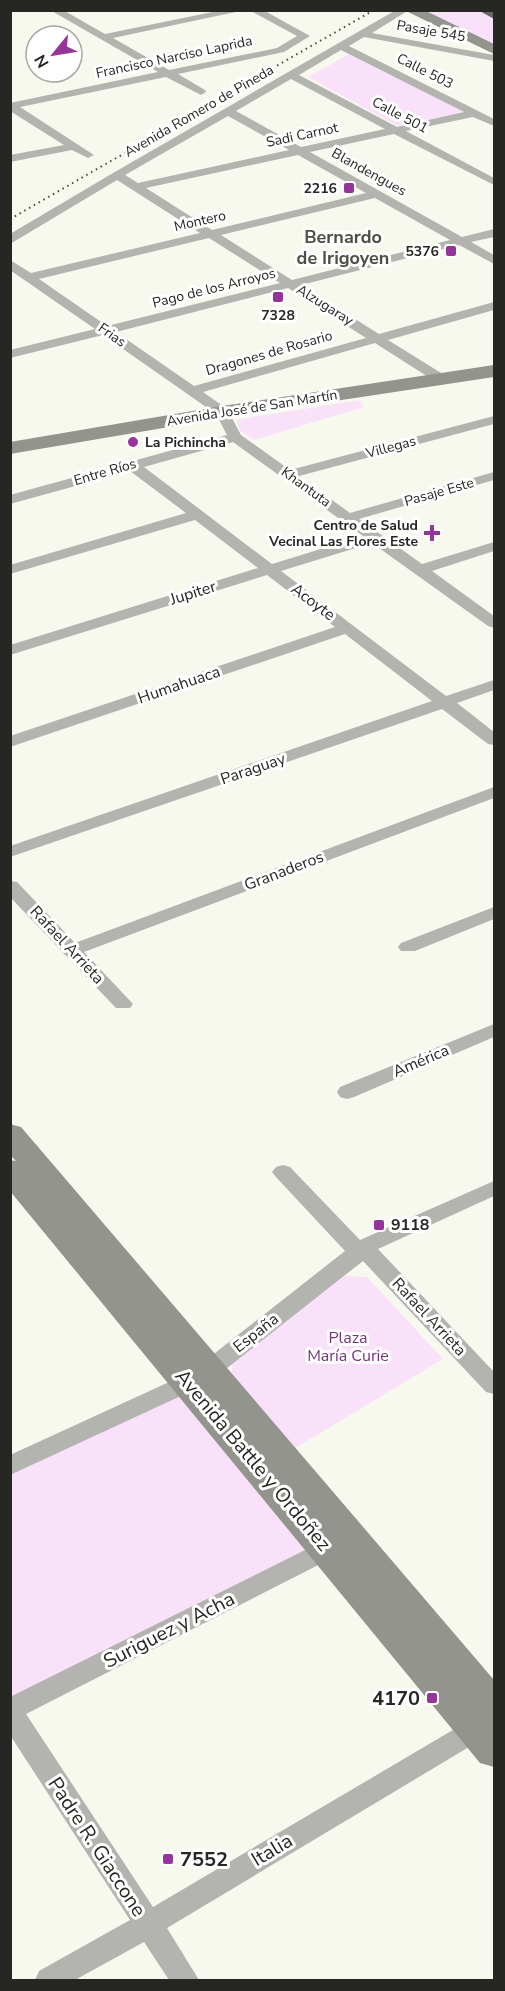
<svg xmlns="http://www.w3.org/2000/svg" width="505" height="1991" viewBox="0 0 505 1991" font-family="'Nunito Sans',sans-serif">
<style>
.green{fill:#fae1fa}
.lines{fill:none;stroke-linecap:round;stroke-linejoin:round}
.minor{fill:#b3b4b0;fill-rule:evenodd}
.secondary{fill:#92948d;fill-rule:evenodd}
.motorway{fill:#67685f;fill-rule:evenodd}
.rail{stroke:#4a4b46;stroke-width:2;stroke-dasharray:1.5 4;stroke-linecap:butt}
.poi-dot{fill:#95349b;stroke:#fff;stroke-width:2}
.labels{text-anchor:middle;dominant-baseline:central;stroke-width:6;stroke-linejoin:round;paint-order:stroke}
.far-street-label{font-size:14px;fill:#262723;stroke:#fff}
.far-poi-label{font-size:14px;font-weight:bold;fill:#262723;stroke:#fff;text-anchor:end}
.street-label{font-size:16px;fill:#262723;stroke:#fff}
.poi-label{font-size:16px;font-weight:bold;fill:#262723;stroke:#fff;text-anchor:start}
.park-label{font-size:16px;fill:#78337c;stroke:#fff}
.far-district-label{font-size:18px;font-weight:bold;fill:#4c4e45;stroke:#fff}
.near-street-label{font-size:20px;fill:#262723;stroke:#fff}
.near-poi-label{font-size:20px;font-weight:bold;fill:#262723;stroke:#fff;text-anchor:end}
</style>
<rect width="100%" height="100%" fill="#f7f9ee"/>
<path class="green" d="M411,11h83v39z
M349,54l111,56 2,2 -60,14 -6,-1 -88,-48z
M359,400l5,7 -110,33 -14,-9 -4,-11z
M345,1276l22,1 76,82 -151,91 -60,-71v-17z
M188,1383l139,166 -316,161 -1,-244z"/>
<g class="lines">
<path class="minor" d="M50,10h13l42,24 117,-24h23l-132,28 56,32 108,-22 20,-12 -48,-26h14l47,26 -26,16 -106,22 27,16 1,2 -5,3 -35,-18 -146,30 74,48 -6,3 -16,-8 -62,12v-7l54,-10 -54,-34v-8l148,-31z
M396,10h13l-37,23 122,22v6l-130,-24 -15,9 145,73v7l-21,-9 -67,14 88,47v7l-100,-51 -84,18 152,85 32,-8v8l-23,5 23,13v9l-35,-19 -158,40 78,49 115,-32v8l-106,30 58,36 2,3 -2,3h-10l-61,-39 -172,49 24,17 14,26 49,35 204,-54v8l-195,52 51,37 144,-41v8l-135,39 63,45 72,-22v9l-62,20 62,45v12l-6,-2 -116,-83 -91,28 165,125 48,-16v10l-37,13 37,29v13l-6,-1 -46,-35 -432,148v-11l422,-145 -87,-67 -335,113v-11l325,-109 -68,-52 -257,80v-10l248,-77 -63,-48 -185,54v-9l176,-52 -56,-42 -120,33v-9l217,-60 -11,-21 -113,-79 -93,23v-8l85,-21 -85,-59v-10l21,13 169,-40 -83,-53 -107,64v-10l103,-61zM341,50l123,62 -67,15 -98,-52zM291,79l94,50 -84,18 -65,-36zM228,116l61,34 -151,33 -13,-8zM298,155l68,38 -154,37 -66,-42zM375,198l75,42 -158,40 -71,-45zM209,238l71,45 -173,43 -68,-47zM288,288l78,50 -172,48 -78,-54zM233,442l130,94 -91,28 -128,-97z
M494,787v11l-410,154 49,52 -3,4h-14l-106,-111v-16l7,1 58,61z
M494,907v12l-79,32h-14l-3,-4 3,-4z
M494,1024v13l-140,60 -7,2 -7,-2 -3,-5 3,-5z
M283,1165l7,2 70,73 134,-59v15l-116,53 116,123v22l-8,-2 -123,-131 -146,115 -21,13 -186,86v-20l170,-78 21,-13 144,-113 -69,-74 -4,-5 4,-5z
M327,1539l9,3 3,7 -3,7 -310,158 127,193 332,-196 9,-3v24l-327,196 32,52h-30l-25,-38 -69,38h-40l4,-9 91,-51 -120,-185v-38z"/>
<path class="secondary" d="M404,10h20l70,34v10z
M494,365v12l-272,41 -212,36v-12l212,-36z
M10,1124l11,3 473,553v87l-14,-4 -470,-572v-31l6,1 -6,-6z"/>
<path class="motorway" d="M478,10h16v9z"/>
<path class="rail" d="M10,219l364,-209"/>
</g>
<g class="poi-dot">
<rect x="343" y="182" width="12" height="12" rx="3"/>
<rect x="445" y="245" width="12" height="12" rx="3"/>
<rect x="272" y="291" width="12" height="12" rx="3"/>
<circle cx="133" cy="442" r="6"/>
<path d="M429 524h6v6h6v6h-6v6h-6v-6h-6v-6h6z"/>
<rect x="373" y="1219" width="12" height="12" rx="3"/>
<rect x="426" y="1692" width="12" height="12" rx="3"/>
<rect x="162" y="1853" width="12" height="12" rx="3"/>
</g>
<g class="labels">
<g class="far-street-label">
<text transform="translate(431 31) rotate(10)">Pasaje 545</text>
<text transform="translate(174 57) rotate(-12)">Francisco Narciso Laprida</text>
<text transform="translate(425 71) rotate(27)">Calle 503</text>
<text transform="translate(199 111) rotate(-30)">Avenida Romero de Pineda</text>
<text transform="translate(400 115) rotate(28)">Calle 501</text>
<text transform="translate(302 135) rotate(-12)">Sadi Carnot</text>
<text transform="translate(369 172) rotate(29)">Blandengues</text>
<text transform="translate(200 221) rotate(-13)">Montero</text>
<text transform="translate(214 288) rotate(-14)">Pago de los Arroyos</text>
<text transform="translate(325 305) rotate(32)">Alzugaray</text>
<text transform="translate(112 335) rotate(35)">Frias</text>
<text transform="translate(269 353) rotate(-16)">Dragones de Rosario</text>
<text transform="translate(252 408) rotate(-9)">Avenida José de San Martín</text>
<text transform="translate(391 447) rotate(-15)">Villegas</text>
<text transform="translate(105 472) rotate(-16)">Entre Ríos</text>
<text transform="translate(306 487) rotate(36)">Khantuta</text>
<text transform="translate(439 492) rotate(-16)">Pasaje Este</text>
</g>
<g class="far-poi-label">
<text x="337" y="188">2216</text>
<text x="439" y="251">5376</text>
<text x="278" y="315" text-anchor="middle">7328</text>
<text x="145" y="442" text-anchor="start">La Pichincha</text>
<text x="418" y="525">Centro de Salud<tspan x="418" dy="16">Vecinal Las Flores Este</tspan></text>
</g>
<g class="street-label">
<text transform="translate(193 593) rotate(-17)">Jupiter</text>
<text transform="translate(313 602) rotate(37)">Acoyte</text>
<text transform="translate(179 685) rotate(-19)">Humahuaca</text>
<text transform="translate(253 769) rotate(-19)">Paraguay</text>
<text transform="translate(284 871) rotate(-21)">Granaderos</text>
<text transform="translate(67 945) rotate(47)">Rafael Arrieta</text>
<text transform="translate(421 1061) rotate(-23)">América</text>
<text transform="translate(429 1317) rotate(47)">Rafael Arrieta</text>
<text transform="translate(256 1333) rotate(-38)">España</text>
</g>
<g class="poi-label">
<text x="391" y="1225">9118</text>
</g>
<g class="park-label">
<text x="348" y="1338">Plaza<tspan x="348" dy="18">María Curie</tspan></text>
</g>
<g class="far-district-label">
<text x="343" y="237">Bernardo<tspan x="343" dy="21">de Irigoyen</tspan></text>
</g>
<g class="near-street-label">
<text transform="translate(253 1460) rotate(50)">Avenida Battle y Ordoñez</text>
<text transform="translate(169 1630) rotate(-27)">Suriguez y Acha</text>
<text transform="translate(97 1847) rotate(57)">Padre R. Giaccone</text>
<text transform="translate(272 1850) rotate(-31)">Italia</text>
</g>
<g class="near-poi-label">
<text x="420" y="1698">4170</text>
<text x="180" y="1859" text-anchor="start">7552</text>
</g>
</g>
<rect width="505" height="1991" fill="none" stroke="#262723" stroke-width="24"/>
<g transform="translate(54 54) rotate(240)"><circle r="28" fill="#ffffff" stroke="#a8a9a7" stroke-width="1.5"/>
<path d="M0-4.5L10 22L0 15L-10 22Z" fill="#95349b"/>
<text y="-9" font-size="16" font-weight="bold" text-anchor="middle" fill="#262723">N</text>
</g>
</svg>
